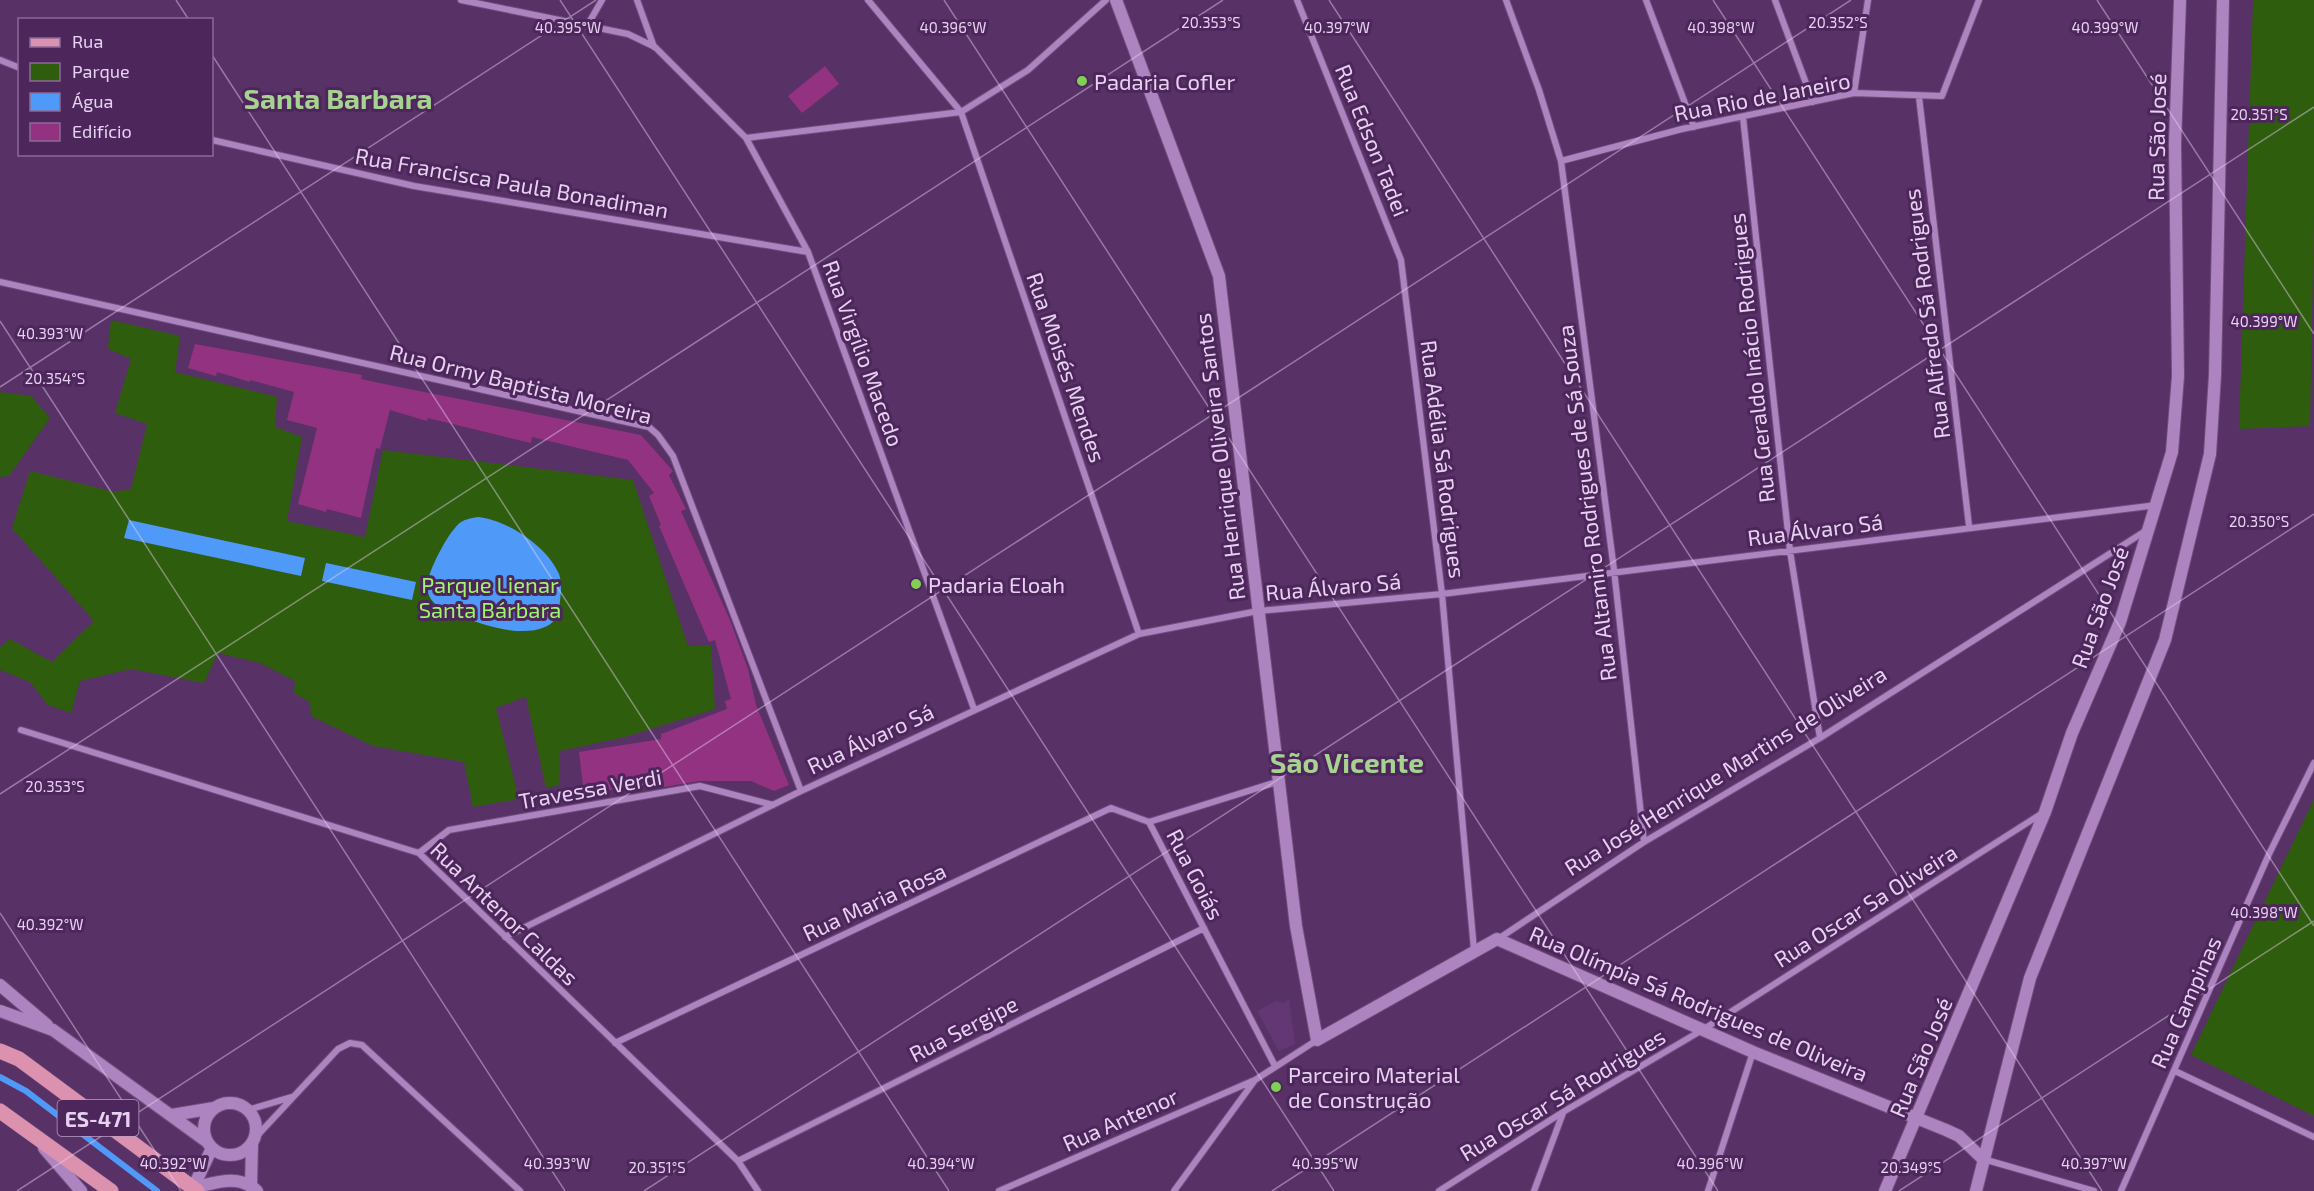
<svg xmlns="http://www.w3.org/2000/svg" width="2314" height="1191" viewBox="0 0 2314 1191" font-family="'Exo 2',sans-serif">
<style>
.built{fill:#623774}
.green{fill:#2f5d0e}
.water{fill:#4f99f8}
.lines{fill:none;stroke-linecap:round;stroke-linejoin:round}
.stream{stroke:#4f99f8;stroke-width:6}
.building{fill:#933281}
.street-casing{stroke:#6f4e7d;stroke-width:8}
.secondary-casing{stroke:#6f4e7d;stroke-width:14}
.primary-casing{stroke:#6f4e7d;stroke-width:16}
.street{stroke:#ae84c0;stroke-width:6}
.secondary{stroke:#ae84c0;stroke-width:12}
.primary{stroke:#dc92ae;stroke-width:15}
.ticks{fill:none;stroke:#e7d1f1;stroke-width:1.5;stroke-opacity:0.45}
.poi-dot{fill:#80d051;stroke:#4d265c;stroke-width:2}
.labels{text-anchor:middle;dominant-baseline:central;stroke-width:6;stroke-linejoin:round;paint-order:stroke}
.shield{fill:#4d265c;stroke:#b99ec4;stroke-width:1.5}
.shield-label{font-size:21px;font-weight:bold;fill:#e7d1f1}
.poi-label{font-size:22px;fill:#e7d1f1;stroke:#4d265c;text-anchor:start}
.street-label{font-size:22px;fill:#e7d1f1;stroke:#4d265c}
.park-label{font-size:22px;fill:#9ff56d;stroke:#4d265c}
.district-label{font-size:28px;font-weight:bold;fill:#a7d391;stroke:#4d265c}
.ticks-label{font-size:15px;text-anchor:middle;fill:#e7d1f1;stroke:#4d265c;stroke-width:6;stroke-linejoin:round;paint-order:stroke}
</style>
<rect width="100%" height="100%" fill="#583167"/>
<path class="built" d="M1289,999l6,45 -16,7 -22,-40 19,-10 7,2z"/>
<path class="green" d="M2253,0h61v217l-4,209 -71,3z
M111,320l69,16 -5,36 102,25 -2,30 27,10 -15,84 78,16 18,-87 250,30 55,166 23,-1 4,64 -90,28 -65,14v34l-14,3 -20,-91 -30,11 23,91 -46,8 -9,-45 -91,-16 -62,-30 -1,-14 -16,-9 1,-12 -35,-18 -42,-10 -14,30 -73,-14 -51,12 -9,32 -23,-8 -18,-23 -30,-12v-23l10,-8 42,23 42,-41 -82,-93 18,-57 84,21 17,-3 16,-65 -32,-11 16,-54 -23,-10z
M0,392l31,4 19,22 -41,58 -9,1z
M2314,799v317l-123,-61z"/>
<path class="water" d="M478,517c29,3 69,29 81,57 3,9 2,17 1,27 -1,11 -3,21 -15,26 -29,13 -79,-8 -106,-20 -7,-5 -11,-11 -12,-19 -1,-14 22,-58 34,-66 5,-3 11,-4 17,-5z
M129,520l176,38 -4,18 -177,-38z
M326,563l90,19 -4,18 -90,-19z"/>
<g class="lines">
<path class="stream" d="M0,1077l26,14 131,100"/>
</g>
<path class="building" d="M825,66l14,18 -37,29 -14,-17z
M195,344l167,31 -1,4 33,7 247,49 32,36 -4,4 17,34 -5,2 49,109 18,49 8,36 33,80 -15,6 -23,-10h-52l-35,6v-5l-80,12 -5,-42 82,-13v-5l66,-25 -2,-8 6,-2 -16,-59 -6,2 -50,-116 2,-1 -12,-29 5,-3 -26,-33 -96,-23 -1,6 -103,-25 -1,3 -37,-11 -10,39 -4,-1 -15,70 -34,-9 -1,3 -28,-8 19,-76 -30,-8 7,-28 -44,-12v2l-33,-10 -1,4 -28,-8z"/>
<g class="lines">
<defs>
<path id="street" d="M461,0l167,34 27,13 91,91 62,114 166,457
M637,0l17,47
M868,0l93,112 178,522
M1297,0l104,260 41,334 32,356
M1506,0l33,90 22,71 53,409 30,272
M1646,0l48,127
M1775,0l38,102
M587,26l15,-26
M0,60l20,8
M1854,93l14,-93
M1919,97l50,429
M1743,117l47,434 30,187
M746,138l215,-26 67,-42 78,-70
M212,140l202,46 394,66
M1561,161l121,-32 172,-36 88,3 37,-96
M0,282l649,145 9,8 15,21 128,335
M21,730l398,123 319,308 20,30
M1149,822l126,244
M1149,822l131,-41
M419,853l30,-23 251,-44 73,19
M505,937l296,-146 338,-157 119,-23 184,-17 715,-89
M1498,939l146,-97 176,-104 327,-208
M615,1043l496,-235 38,14
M2175,1071l139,66
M248,1110l44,-13
M255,1138l83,-89 12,-6 12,2 158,146
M1983,1159l111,32
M738,1161l466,-233
M999,1191l256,-111 62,-40
M1174,1191l81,-111
M1439,1191l124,-79 141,-83 337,-215
M1534,1191l29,-78
M1708,1191l45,-139
M2121,1191l148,-337 45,-91"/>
<path id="secondary" d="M1116,0l103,276 77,650 21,114 180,-101 256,113 193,78 13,6 24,23
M0,985l47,40
M0,1011l53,19 153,111
M204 1129a26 26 0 1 1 52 0a26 26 0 1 1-52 0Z
M172,1115l42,-7
M44,1148l37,43
M251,1186l1,-42
M193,1188c22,-5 45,-15 64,3
M193,1188l19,-40
M1885,1191l160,-379 27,-79 48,-111 52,-170 6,-76 -3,-232 5,-144
M1976,1191l54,-213 135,-338 45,-186 5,-79 8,-375"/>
<path id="primary" d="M0,1051l19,8 178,132
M0,1111l111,80"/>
</defs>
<use href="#street" class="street-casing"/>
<use href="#secondary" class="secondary-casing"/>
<use href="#primary" class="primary-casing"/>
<use href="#street" class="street"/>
<use href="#secondary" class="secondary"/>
<use href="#primary" class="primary"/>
</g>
<path class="ticks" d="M176,0l13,20M560,0l774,1191M944,0l774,1191M1329,0l773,1191M1713,0l601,926M2097,0l217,334M212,55l737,1136M0,321l565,870M0,387l596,-387M0,794l1223,-794M0,913l181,278M17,1191l1834,-1191M644,1191l1670,-1084M1272,1191l1042,-677M1899,1191l415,-270"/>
<g class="poi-dot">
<circle cx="1082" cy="81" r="6"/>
<circle cx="916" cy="584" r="6"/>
<circle cx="1276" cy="1087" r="6"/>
</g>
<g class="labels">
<rect class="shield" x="57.5" y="1100" width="81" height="36" rx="4.5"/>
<g class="shield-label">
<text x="98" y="1118">ES-471</text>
</g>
<g class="poi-label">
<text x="1094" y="81">Padaria Cofler</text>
<text x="928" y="584">Padaria Eloah</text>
<text x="1288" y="1074">Parceiro Material<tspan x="1288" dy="25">de Construção</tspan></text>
</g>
<g class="street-label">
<text transform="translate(1762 96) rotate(-11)">Rua Rio de Janeiro</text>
<text transform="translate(2156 137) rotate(-89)">Rua São José</text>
<text transform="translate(1373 140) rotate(68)">Rua Edson Tadei</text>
<text transform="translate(512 182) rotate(10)">Rua Francisca Paula Bonadiman</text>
<text transform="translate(1926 314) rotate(-97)">Rua Alfredo Sá Rodrigues</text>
<text transform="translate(864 353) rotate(70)">Rua Virgílio Macedo</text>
<text transform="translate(1751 358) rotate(-96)">Rua Geraldo Inácio Rodrigues</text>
<text transform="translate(1067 367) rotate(71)">Rua Moisés Mendes</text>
<text transform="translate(521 383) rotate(14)">Rua Ormy Baptista Moreira</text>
<text transform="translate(1219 457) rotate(-97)">Rua Henrique Oliveira Santos</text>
<text transform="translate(1444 459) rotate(83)">Rua Adélia Sá Rodrigues</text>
<text transform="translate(1586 503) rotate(-97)">Rua Altamiro Rodrigues de Sá Souza</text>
<text transform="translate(1815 529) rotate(-7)">Rua Álvaro Sá</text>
<text transform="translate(1333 586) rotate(-5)">Rua Álvaro Sá</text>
<text transform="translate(2099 607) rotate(-70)">Rua São José</text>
<text transform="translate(870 738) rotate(-25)">Rua Álvaro Sá</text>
<text transform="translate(1725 770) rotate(-32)">Rua José Henrique Martins de Oliveira</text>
<text transform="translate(590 788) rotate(-10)">Travessa Verdi</text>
<text transform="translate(1196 874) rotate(63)">Rua Goiás</text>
<text transform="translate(874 901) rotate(-25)">Rua Maria Rosa</text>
<text transform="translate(1865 905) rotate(-32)">Rua Oscar Sa Oliveira</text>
<text transform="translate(505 913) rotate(44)">Rua Antenor Caldas</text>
<text transform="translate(2185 1002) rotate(-66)">Rua Campinas</text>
<text transform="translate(1699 1003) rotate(23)">Rua Olímpia Sá Rodrigues de Oliveira</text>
<text transform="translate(963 1028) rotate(-27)">Rua Sergipe</text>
<text transform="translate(1920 1057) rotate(-67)">Rua São José</text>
<text transform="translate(1562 1094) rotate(-31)">Rua Oscar Sá Rodrigues</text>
<text transform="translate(1120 1119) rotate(-24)">Rua Antenor</text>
</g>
<g class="park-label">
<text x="490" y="584">Parque Lienar<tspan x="490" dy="25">Santa Bárbara</tspan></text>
</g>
<g class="district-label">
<text x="338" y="98">Santa Barbara</text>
<text x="1347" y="762">São Vicente</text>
</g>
</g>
<g class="ticks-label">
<text x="1211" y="28">20.353°S</text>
<text x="1838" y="28">20.352°S</text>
<text x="568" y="33">40.395°W</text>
<text x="953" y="33">40.396°W</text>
<text x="1337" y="33">40.397°W</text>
<text x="1721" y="33">40.398°W</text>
<text x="2105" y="33">40.399°W</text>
<text x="2259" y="120">20.351°S</text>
<text x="2264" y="327">40.399°W</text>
<text x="50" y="339">40.393°W</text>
<text x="55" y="384">20.354°S</text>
<text x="2259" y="527">20.350°S</text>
<text x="55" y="792">20.353°S</text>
<text x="2264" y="918">40.398°W</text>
<text x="50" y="930">40.392°W</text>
<text x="173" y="1169">40.392°W</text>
<text x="557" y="1169">40.393°W</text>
<text x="941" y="1169">40.394°W</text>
<text x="1325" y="1169">40.395°W</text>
<text x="1710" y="1169">40.396°W</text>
<text x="2094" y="1169">40.397°W</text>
<text x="657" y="1173">20.351°S</text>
<text x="1911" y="1173">20.349°S</text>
</g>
<rect x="18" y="18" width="195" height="138" fill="#4d265c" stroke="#8b6a98" stroke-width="1.5"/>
<rect x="30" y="38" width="30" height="9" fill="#dc92ae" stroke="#8b6a98" stroke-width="1.5"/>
<text x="72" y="48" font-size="18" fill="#e7d1f1">Rua</text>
<rect x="30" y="63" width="30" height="18" fill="#2f5d0e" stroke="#8b6a98" stroke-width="1.5"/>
<text x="72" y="78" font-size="18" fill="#e7d1f1">Parque</text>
<rect x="30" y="93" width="30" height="18" fill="#4f99f8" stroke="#8b6a98" stroke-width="1.5"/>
<text x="72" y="108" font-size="18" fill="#e7d1f1">Água</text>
<rect x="30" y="123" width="30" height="18" fill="#933281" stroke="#8b6a98" stroke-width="1.5"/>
<text x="72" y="138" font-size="18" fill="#e7d1f1">Edifício</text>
</svg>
